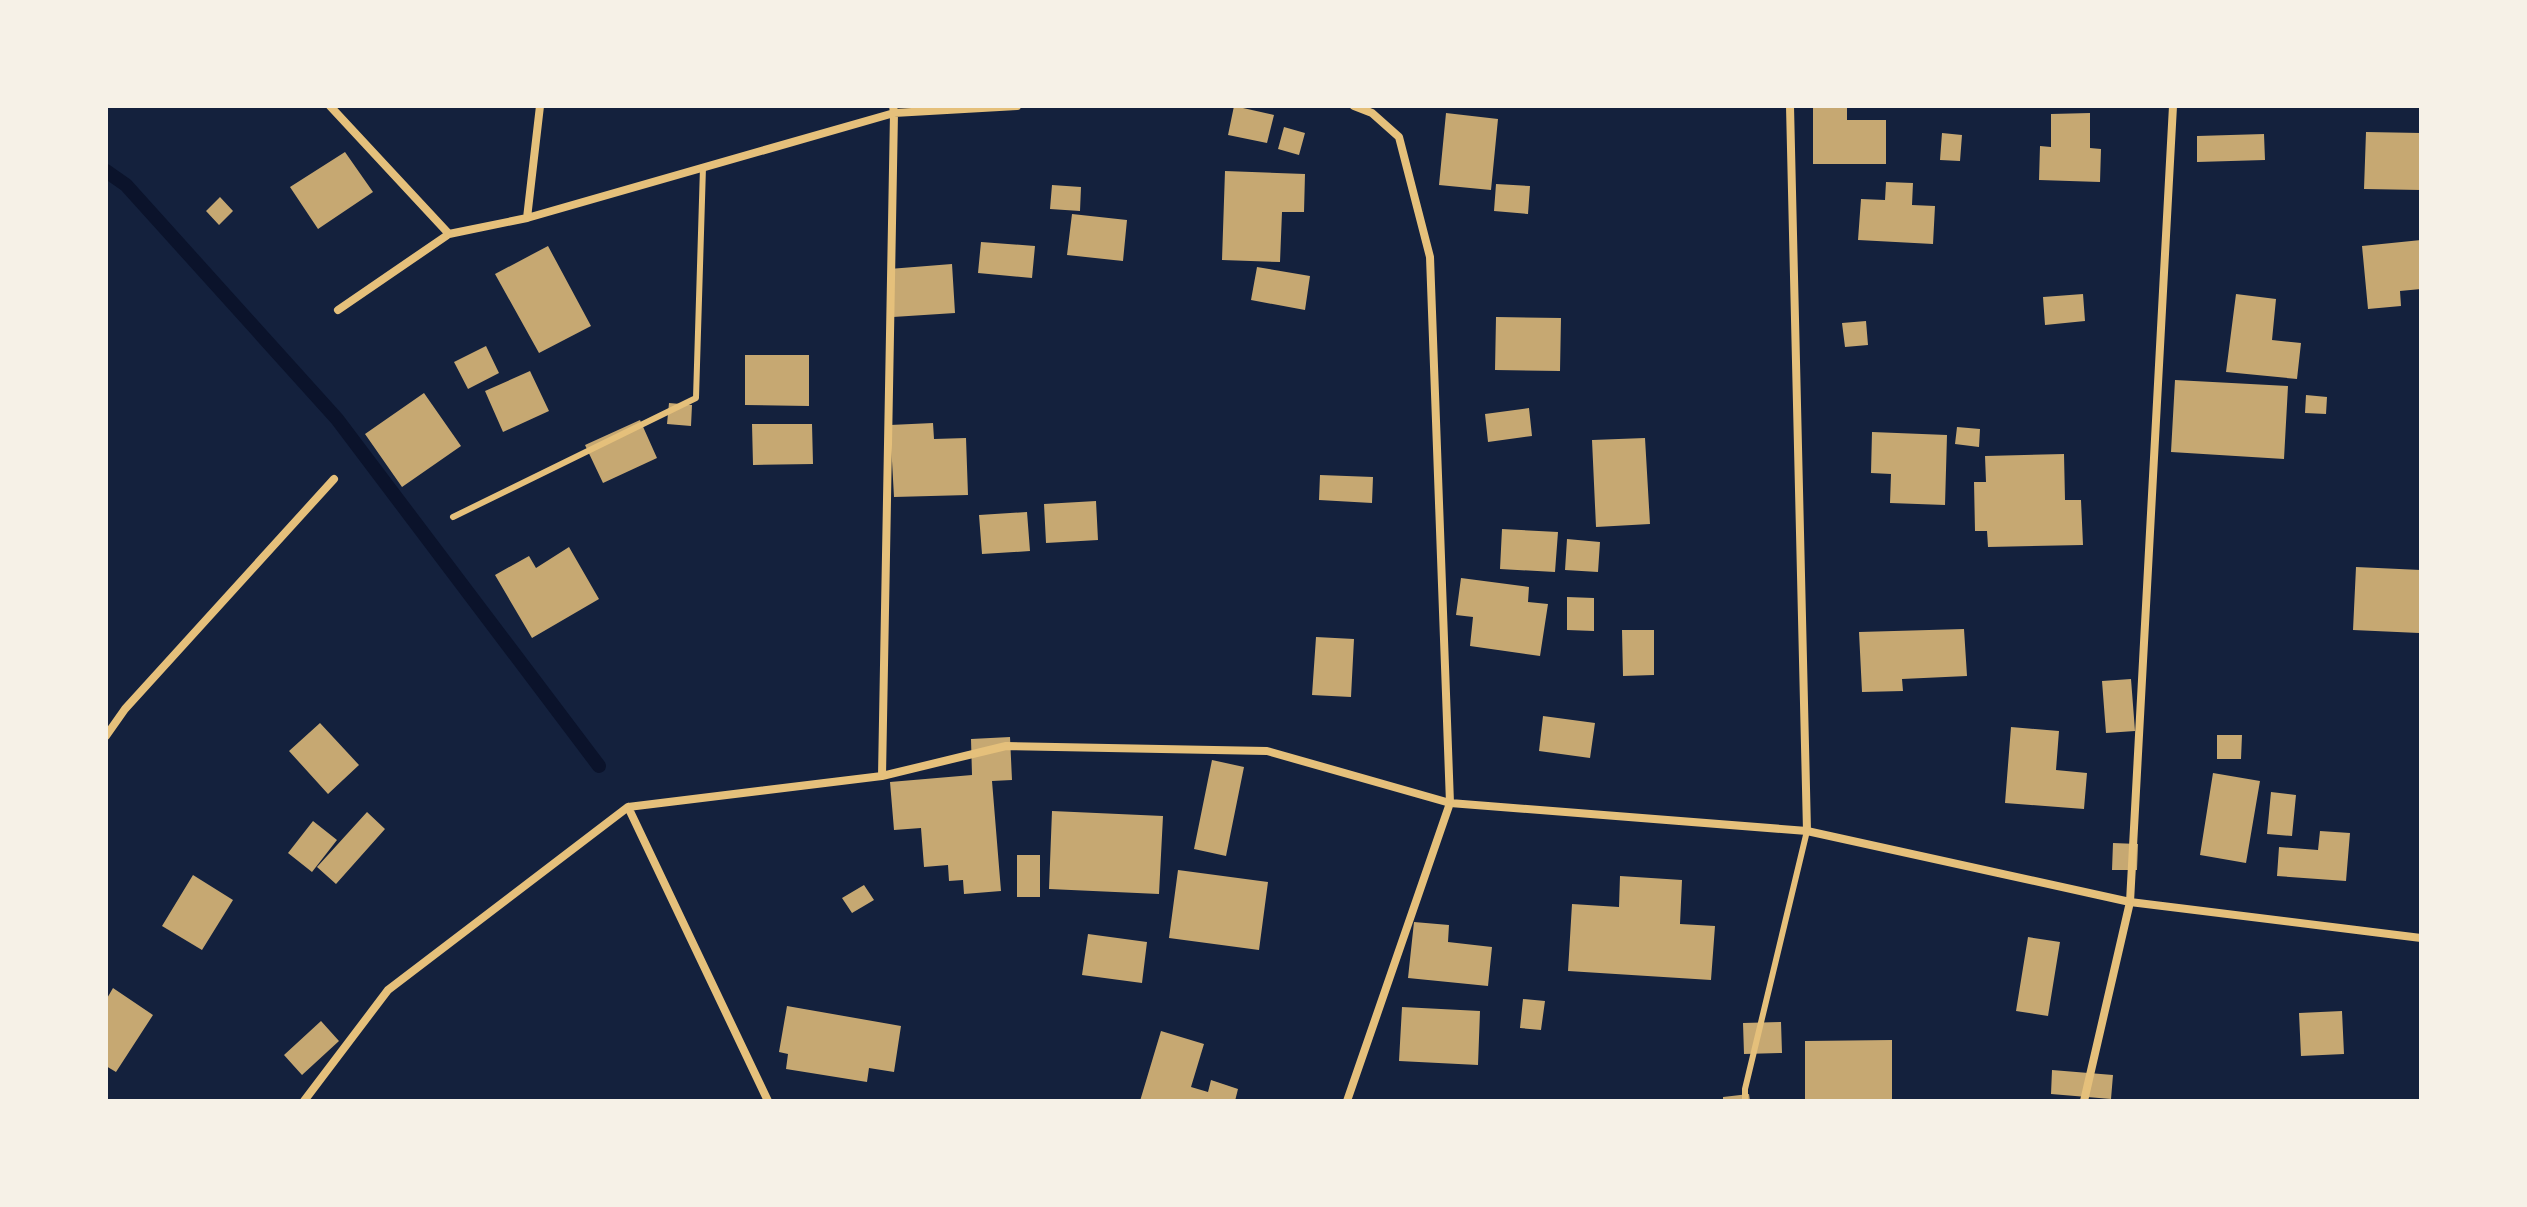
<svg xmlns="http://www.w3.org/2000/svg" width="2527" height="1207" viewBox="0 0 2527 1207" font-family="'Titillium Web',sans-serif">
<style>
.lines{fill:none;stroke-linecap:round;stroke-linejoin:round}
.stream{stroke:#0b132b;stroke-width:14}
.building{fill:#c6a872}
.service{stroke:#e5c07b;stroke-width:6}
.minor{stroke:#e5c07b;stroke-width:8}
</style>
<rect width="100%" height="100%" fill="#14213d"/>
<g class="lines">
<path class="stream" d="M106,171l20,14 211,234 262,347"/>
</g>
<path class="building" d="M1234,106l40,9 -7,28 -39,-8z
M1813,106h34v14h39v44h-73z
M1446,113l52,6 -7,71 -52,-5z
M2090,113v35l11,1 -1,33 -61,-2 1,-34 11,1v-33z
M1284,127l21,6 -6,22 -21,-6z
M2366,132l55,1v57l-57,-1z
M1942,133l20,2 -2,26 -20,-1z
M2264,134l1,26 -68,2v-26z
M345,152l28,40 -55,37 -28,-42z
M1225,171l80,3 -1,38h-22l-2,50 -58,-2z
M1886,182l27,1 -1,22 23,1 -2,38 -75,-4 3,-41 24,1z
M1496,184l34,2 -2,28 -34,-3z
M1052,185l29,2 -1,24 -30,-2z
M220,197l13,14 -14,14 -13,-14z
M1072,214l55,6 -4,41 -56,-6z
M2421,240v49l-21,2 1,15 -33,3 -6,-63z
M981,242l54,4 -3,32 -54,-5z
M548,246l43,80 -52,27 -44,-79z
M952,264l3,49 -62,4 -4,-48z
M1257,267l53,9 -5,34 -54,-10z
M2083,294l2,27 -40,4 -2,-28z
M2236,294l40,5 -4,41 29,3 -4,36 -71,-7z
M1496,317l65,1 -1,53 -65,-1z
M1866,321l2,24 -23,2 -3,-24z
M486,346l13,27 -31,16 -14,-27z
M745,355h64v51l-64,-1z
M530,371l19,40 -46,21 -18,-41z
M2175,380l113,6 -4,73 -113,-7z
M424,393l37,53 -59,41 -37,-53z
M2306,395l21,2 -1,17 -21,-1z
M669,403l23,2 -1,21 -24,-2z
M1529,408l3,28 -44,6 -3,-28z
M640,420l17,38 -54,25 -18,-38z
M933,423l1,16 32,-1 2,57 -74,2 -4,-72z
M752,424h60l1,40 -60,1z
M1957,427l23,2 -1,18 -24,-3z
M1872,432l75,3 -2,70 -55,-2 1,-29 -20,-1z
M1645,438l5,86 -54,3 -4,-87z
M2064,454l1,46h16l2,45 -95,2 -1,-16h-12l-1,-49h12l-1,-26z
M1320,475l53,2 -1,26 -53,-3z
M1096,501l2,39 -52,3 -2,-39z
M1027,512l3,39 -48,3 -3,-39z
M1502,529l56,3 -3,40 -55,-3z
M1567,539l33,3 -2,30 -33,-2z
M569,547l30,52 -67,39 -37,-63 34,-19 7,12z
M2356,567l65,3 -2,63 -66,-3z
M1461,578l68,9 -1,15 20,2 -8,52 -70,-10 3,-29 -17,-2z
M1567,597l27,1v33l-27,-1z
M1964,629l3,47 -65,3 1,12 -41,1 -3,-60z
M1622,630h32v45l-31,1z
M1316,637l38,2 -3,58 -39,-2z
M2131,679l4,52 -29,2 -4,-52z
M1543,716l52,7 -5,35 -51,-7z
M320,723l39,42 -31,29 -39,-43z
M2011,727l48,4 -3,39 31,3 -3,36 -79,-6z
M2217,735h25l-1,24h-24z
M1010,737l2,43 -20,1 9,110 -37,3 -1,-14 -14,1 -1,-16 -24,2 -3,-39 -27,2 -4,-48 82,-7 -1,-36z
M1212,760l32,7 -18,89 -32,-7z
M2213,773l47,8 -14,82 -46,-8z
M2271,792l25,3 -4,41 -25,-2z
M1052,811l111,5 -4,78 -110,-5z
M367,812l18,17 -49,55 -19,-17z
M313,821l24,19 -25,32 -24,-19z
M2320,831l30,2 -4,48 -69,-5 2,-29 39,3z
M2113,843l25,1 -1,26h-25z
M1017,855h23v42h-23z
M1178,870l90,12 -9,68 -90,-12z
M193,875l40,25 -31,50 -40,-24z
M1620,876l62,4 -2,44 35,2 -4,54 -143,-9 4,-67 47,3z
M864,885l10,15 -22,13 -10,-15z
M1414,922l35,3 -1,17 44,5 -4,39 -80,-8z
M1088,934l59,8 -5,41 -60,-8z
M2028,937l32,5 -12,74 -32,-5z
M113,988l40,27 -37,57 -10,-6v-66z
M1523,999l22,2 -4,29 -21,-2z
M787,1006l114,20 -7,46 -25,-4 -2,14 -81,-13 2,-15 -9,-2z
M1402,1007l78,4 -2,54 -79,-4z
M2342,1011l2,43 -43,2 -2,-43z
M321,1021l18,20 -37,34 -18,-20z
M1781,1022l1,31 -38,1 -1,-31z
M1161,1031l43,13 -13,43 17,5 3,-12 27,9 -3,12h-95z
M1892,1040v61h-87v-60z
M2052,1070l61,5 -2,24 -60,-5z
M1749,1094l1,7h-27v-4z"/>
<g class="lines">
<path class="service" d="M453,517l243,-119 7,-231
M1745,1101v-12l62,-258"/>
<path class="minor" d="M330,106l119,128
M893,106l1,7 123,-7
M1790,106l17,725
M527,218l13,-112
M338,310l111,-76 78,-16 367,-105 -12,663
M106,736l19,-27 209,-230
M628,807l140,294
M304,1101l84,-111 240,-183 254,-31 124,-30 261,5 183,52 357,28 323,71 291,36
M1347,1101l103,-298 -20,-546 -31,-120 -27,-24 -18,-7
M2084,1101l46,-199 43,-796"/>
</g>
<rect width="2527" height="1207" fill="none" stroke="#f6f1e7" stroke-width="216"/>
</svg>
